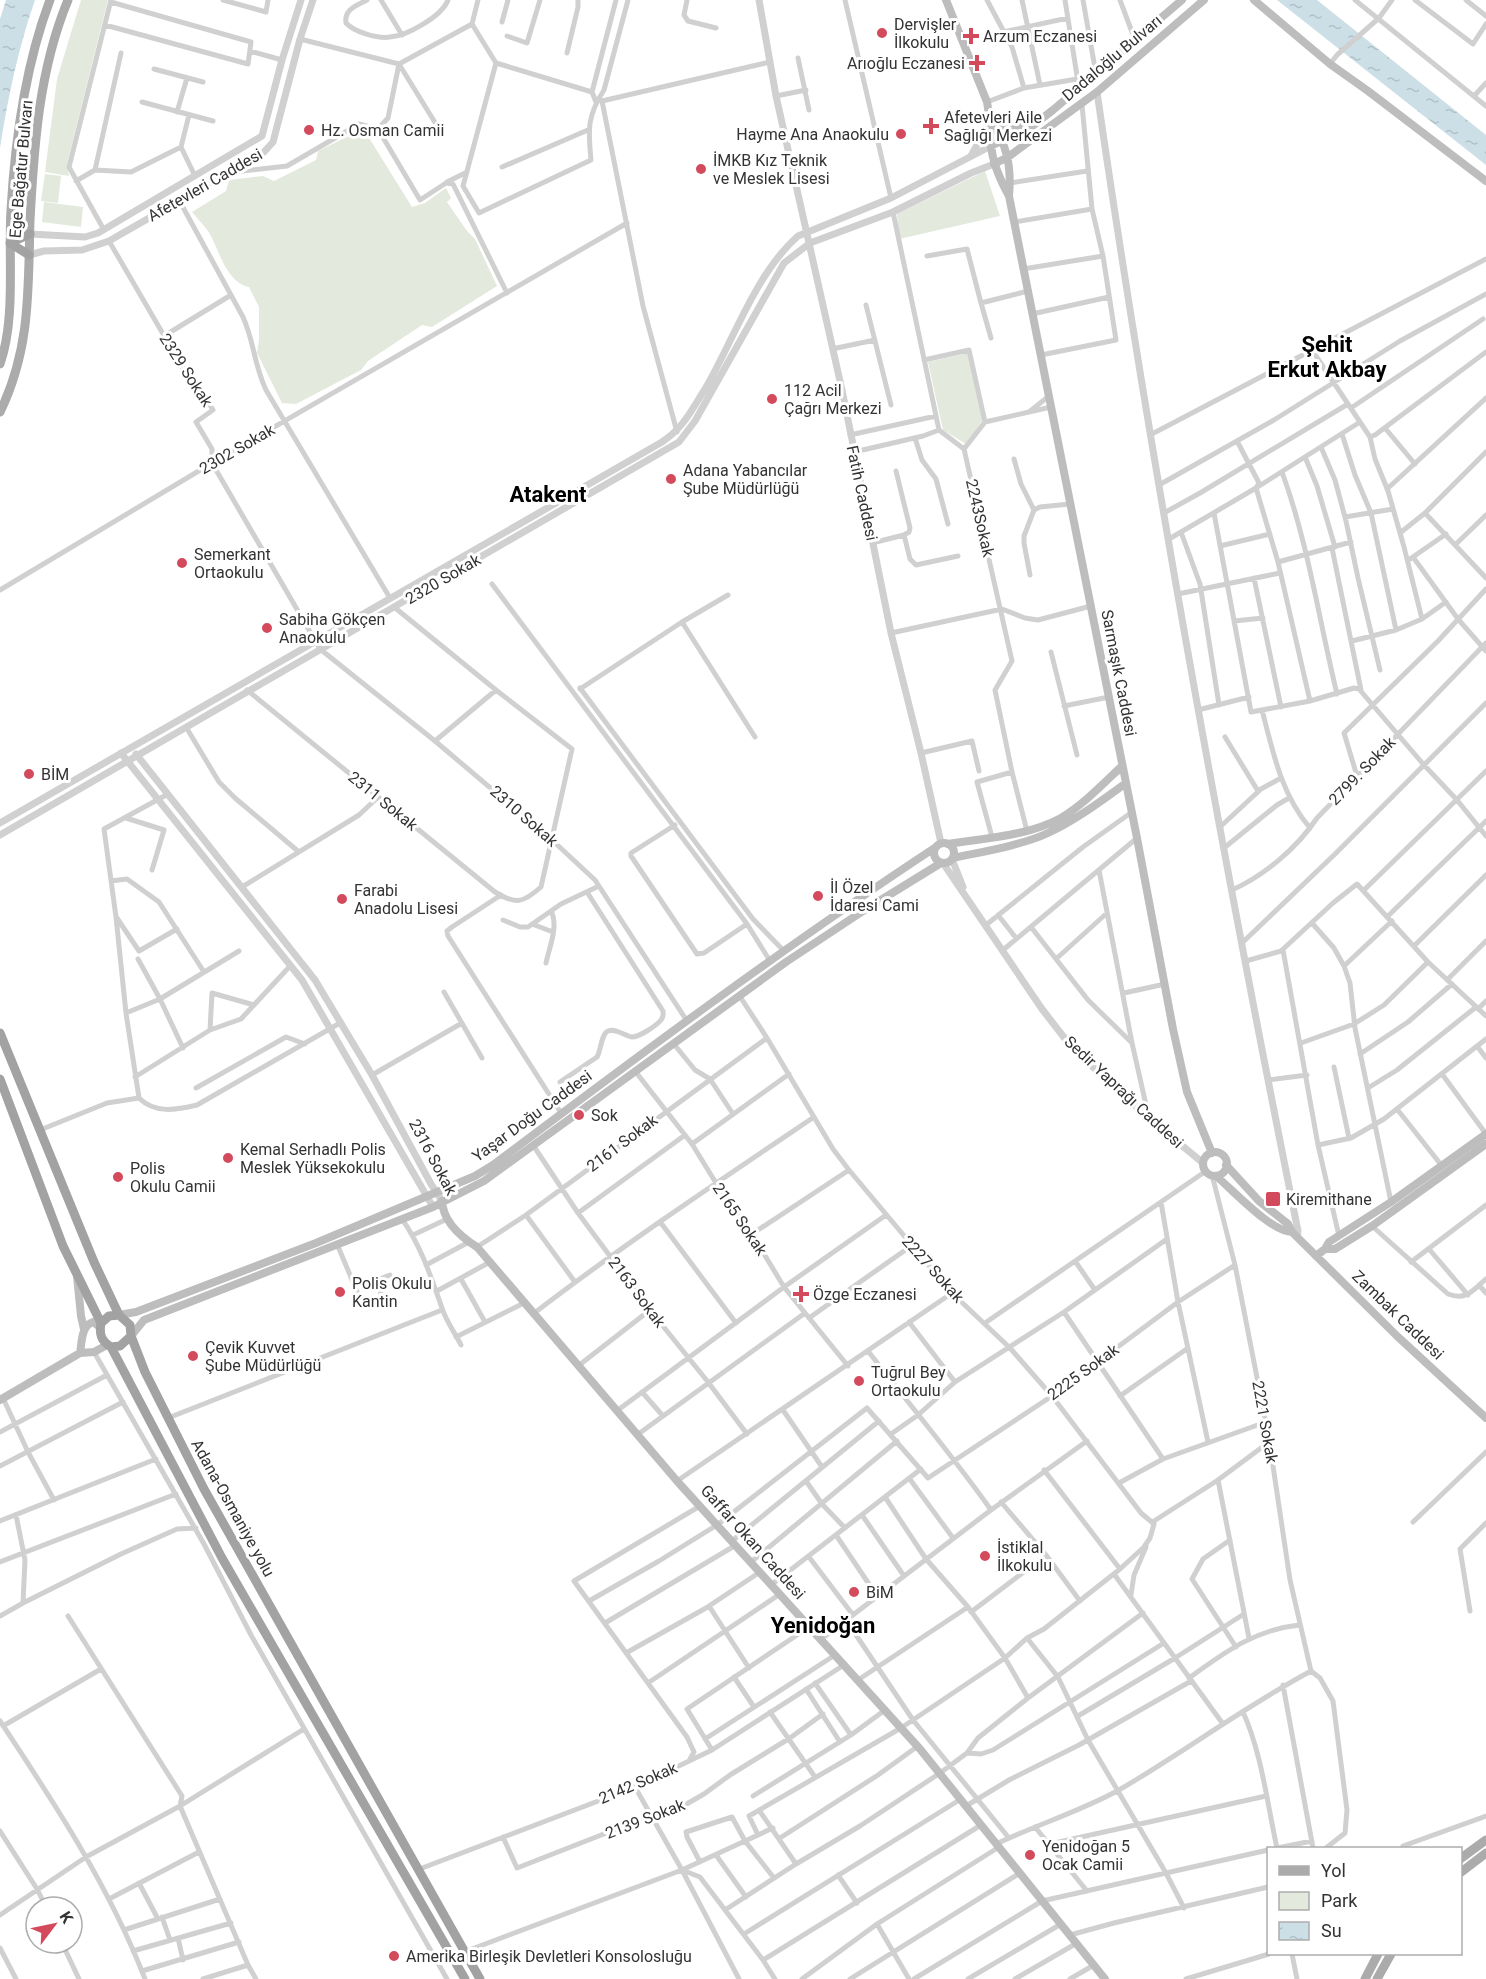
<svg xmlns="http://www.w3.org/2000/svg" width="1486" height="1979" viewBox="0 0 1486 1979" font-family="Roboto,sans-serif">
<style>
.green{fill:#e3e9dd}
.water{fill:url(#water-ripples)}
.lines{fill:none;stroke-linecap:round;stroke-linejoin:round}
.minor{stroke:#d0d0d0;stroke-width:5}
.tertiary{stroke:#d0d0d0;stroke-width:7}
.secondary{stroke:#bdbdbd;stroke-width:8}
.primary{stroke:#ababab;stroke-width:9}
.trunk{stroke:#a2a2a2;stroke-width:9}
.poi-dot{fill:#d44a5d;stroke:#fff;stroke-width:2}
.labels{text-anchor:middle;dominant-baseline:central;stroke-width:6;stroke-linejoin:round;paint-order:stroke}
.poi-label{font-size:16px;fill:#333;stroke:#fff;text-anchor:start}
.street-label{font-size:16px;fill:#333;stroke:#fff}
.district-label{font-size:22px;font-weight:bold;fill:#000;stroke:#fff}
</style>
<defs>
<pattern id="water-ripples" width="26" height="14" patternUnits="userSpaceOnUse" patternTransform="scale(1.5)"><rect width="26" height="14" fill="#ccdfe7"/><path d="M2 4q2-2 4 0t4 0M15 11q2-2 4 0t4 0" fill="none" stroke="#b0c0c7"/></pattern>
</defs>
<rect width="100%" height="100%" fill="#fff"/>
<path class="green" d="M81,0h27l-41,164 2,12 -24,-4 12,-93z
M361,130l5,3 46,74 13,-4 21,-15 5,10 -4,4 20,29 8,8 22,47 -65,41 -10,-2 -54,36 -7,9 -65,34 -14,-1 -25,-50 2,-13v-33l-10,-20c-24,-5 -30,-39 -41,-56 -5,-7 -11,-13 -16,-19l34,-21 3,-11 34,-4 11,5 42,-21 2,-9z
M985,171l15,45 -101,23 -2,-25z
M45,174l16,2 -3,27 -17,-2z
M44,202l39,5 -2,20 -39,-5z
M968,353l15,67 -17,24 -23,-14 -15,-68z"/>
<path class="water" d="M6,0h29c-17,49 -27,97 -35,148v-129z
M1277,0h40l169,135v30z"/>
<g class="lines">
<path class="minor" d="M223,0l43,12 2,-12
M367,0c-11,6 -23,9 -21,23 8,9 32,16 44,14 17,-1 52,-21 58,-37
M381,0l21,35
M478,0l-6,24 24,39
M687,0l-3,15 4,6 28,7
M845,0l46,198
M987,0l25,47 12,41
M1022,0l18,85
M1065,0l13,82
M1083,0l13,74
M1120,0l15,40
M1355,0l131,106
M1415,0l58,44 13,-20
M1466,0l20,16
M502,22l6,-22
M105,25l143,39 3,-22 -140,-40
M1003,32l65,-14
M507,36l20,7 13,-43
M300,39l99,25 73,-40
M250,51l32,9
M567,53l11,-46v-7
M798,58l11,52
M496,63l-33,123 16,27 112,-53c-3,-30 -4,-44 13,-70l24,-90
M496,63l96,29
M399,64l-11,54 -10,11 42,71 26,-17 7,1 54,109
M399,64l40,65
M1330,64l7,-9 42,-37 13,-18
M154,69l49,13
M776,96l30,-6
M1474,96l12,-13
M599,98l3,3 41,205 34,126
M602,101l168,-39
M142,102l71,19
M596,102l-4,-10 24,-92
M987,102l37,-14 53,-9
M177,112l10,-34
M189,115l-8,32 14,29
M502,167l86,-37
M95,170l36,2 50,-25
M233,172l54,-6 72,-42 19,5
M76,181l19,-11 26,-117
M447,182l20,-10
M1010,183l77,-12
M179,200l64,117c11,24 11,48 23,73l124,208
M893,212l46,218 25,19 48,212 -17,29 17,82 15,59
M1014,222l78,-13
M104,230l-35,-63 42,-167
M109,241l75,129 10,8 19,32 -17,12 16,27v14l108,186 115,92 117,99 43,40 92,141
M927,256l40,-7 14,54 47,-12
M1023,269l80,-13
M981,303l10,35
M866,305l25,100
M1032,314l77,-17
M164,336l67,-41
M832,349l43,-9
M1312,350l58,87 5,22 13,32 16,56 18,72
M1041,355l75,-15 -13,-84 -11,-47 -10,-104
M924,360l45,-10 16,72 -21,27
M1351,408l132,-89
M1029,412l20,-16
M985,422l66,-15
M1385,428l30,36
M1342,434l13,41 16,38 25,117
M850,435l86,-19
M1150,435l336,-176
M1370,437l5,-2 111,-83
M915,438l7,22 14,19 12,45
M1237,441l22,42 -3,5 22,74 32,139
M1321,447l14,33 11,41 12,57 22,92
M854,452l69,-16 16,-6
M1305,457l12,29 18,61
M1014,459l7,25 13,26
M896,471l14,57 -1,4 -5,3
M1282,472c26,71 37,148 55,222
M1159,485l115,-65 126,-79 86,-47
M1387,489l99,-91
M1164,513l36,-20 148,-89
M1214,513l37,199 59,-11 44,-13 5,1 65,76 33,35 29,36
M1425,513l61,65
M1345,517l48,-8
M1181,532l19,52 19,121
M1400,533l25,-20 61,-61
M904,535l6,24 6,6 42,-9
M1169,539l87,-51 104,-66
M872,543l32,-8
M1455,545l31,-30
M1220,546l50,-12
M1332,548l29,142
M1413,557l45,62 28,32
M1410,559l36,-25
M1278,562l73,-20
M1030,575l-6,-32v-7l10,-26 6,-3 30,-3
M1254,578l27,129
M492,584l255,340 23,37
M0,590l212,-127 415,-240
M1178,594l102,-21
M1234,621l29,-3
M682,622l73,115
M891,633l111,-24 23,9 13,2 53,-14
M1352,641l44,-11 26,-11 24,-17
M1051,652l26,103
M580,688l173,231 31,32
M580,689l102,-67 46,-27
M247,690l248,202c21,13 28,11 46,-5l31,-138 -76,-59 -102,-83
M1064,706l45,-9
M1198,710l51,-13
M1262,710c11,42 19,84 48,118
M186,727l33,55 16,16 64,54
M1225,737l33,54
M435,741l61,-51
M921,753l51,-12 7,30
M1357,776l-13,-43 94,-92 48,-52
M168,794l-64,35 12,88 10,96 13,85c16,16 37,12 58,7l143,-82
M126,818l38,12 -12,40
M675,825l-44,28v3l66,98 7,-1 43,-29
M1220,827l41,-38 20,-11
M992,837l-15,-55 35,-10
M1224,848l53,-43 12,-7
M1099,870l33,173 17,75
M111,881l16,-2 32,23 45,70
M242,887l117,-72 19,-18
M1232,890c33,-15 65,-42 85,-72l169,-175
M1364,890l122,-119
M501,895l-49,32 -5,4 1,5 113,177
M998,915l18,23
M1388,916l98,-95
M117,918l22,33 38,-22
M503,920l17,7h8l33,-23 38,-18
M1312,923l22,25 10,18 6,17 5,45 36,174
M532,924l21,8
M986,925l97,-78 49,-35
M1031,927l57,73 44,43
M1242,943l93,-89 151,-151
M1414,946l72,-71
M1003,950l134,-112
M1283,950l35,195 21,91
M138,959l22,40 23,49
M1056,959l51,-46
M1246,961l35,-10 52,-48 24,-19 71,78 58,54
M546,963c3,-15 13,-37 5,-52
M1344,966l48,-45
M1447,980l39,-39
M444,992l38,66
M1124,993l41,-9
M739,995l28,43 66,111 16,21 103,123 58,55 42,48 89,117 13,11
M1478,1009l8,-8
M126,1013l34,-14 79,-48
M210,1030l2,-37 42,12
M673,1043l22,27 15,9 23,35
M1301,1043l53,-19 30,-19 44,-43
M1477,1046l9,12
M1360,1054l48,-32 44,-38
M1334,1067l15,71
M635,1071l57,73 24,39 36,51 32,53 64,79
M1442,1074l44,60
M372,1075l90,-52
M135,1077l75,-47 31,-11 50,-54
M1268,1080l39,-5
M560,1082l37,-25c4,-6 4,-23 11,-26 8,-3 17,5 24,6 7,0 24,-11 29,-17 3,-4 2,-5 2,-9l-76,-119
M196,1088l90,-51 19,7
M1368,1088l29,-18 79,-63
M1397,1109l45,57
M40,1130l67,-27 32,-5
M692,1144l97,-70
M533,1145l45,68 72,97 58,72 39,52
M1318,1145l33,-7 33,-19 102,-80
M1212,1175l23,90 34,174 21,141 21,91
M1161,1202l17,100 30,140
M578,1213l107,-78
M526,1215l49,67
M402,1219c19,27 29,58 40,89 4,13 13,25 19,37
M661,1223l75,100
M1372,1226l76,68c18,7 24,-3 38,-15
M752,1234l97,-64
M413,1235l34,-16
M337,1244l26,62 4,1 16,-6 -6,-21 13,-5
M477,1247l49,-32 241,-177
M1429,1249l39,46
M1075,1261l20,29
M1411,1262l75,-57
M426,1265l43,-23
M461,1279l24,43
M1479,1285l7,8
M437,1291l53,-29
M1064,1312l99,147
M533,1314c90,-69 186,-133 281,-197
M809,1318l102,-72
M909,1322l46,60
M985,1323l221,-152
M456,1337l68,-34
M868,1351c41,53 84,104 123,159
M94,1352l110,192 47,91 196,344
M578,1366l72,-56
M642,1392l21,24
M1120,1396l68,-48
M3,1398l25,54 26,48
M618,1410l166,-123 102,-72
M783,1410l39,57
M168,1418l274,-108
M0,1432l107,-57
M891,1434l27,-19 37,-33 109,-70 103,-73
M637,1435l168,-122
M0,1466l123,-64
M1044,1470l76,99
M909,1478l44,60
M1218,1480l31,158
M677,1481l275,-188
M806,1481l16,23 23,24
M1119,1483l44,-24 103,-37
M885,1497l41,62 42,48 37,51 23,40
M1001,1502l45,53 34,46
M862,1515l42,61
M0,1521l156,-62
M1413,1522l73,-70
M1154,1524v-3l64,-41 47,-35 4,-6
M836,1535l41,61
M1230,1540l-27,19 -11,20 44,68
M732,1541l147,-120
M809,1557l44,58
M0,1562l176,-68
M751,1562l146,-121
M1114,1574l109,150
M771,1585l150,-116
M1131,1595l3,-20 12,-28
M589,1601l70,-40 58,-36 150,-117 61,70 124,-82 126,-94 57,-37
M23,1603l98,-49 56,-25 19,-1
M709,1606l40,62
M1470,1611l-10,-62 26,-26
M971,1612l75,-57
M0,1616l23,-13 2,-43 -9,-45
M68,1616l114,180 -2,10 124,-77
M846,1620l67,100 96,118
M605,1623l131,-78
M1027,1638l31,39 30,63 78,133 18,35
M820,1640l171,-130 96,-69
M626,1653l80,-45 54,-36
M1311,1671l9,7 13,23 14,109 -2,23 -19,15
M734,1677l20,30
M1189,1678c36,-26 65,-48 110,-53
M858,1680l110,-73
M648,1683l132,-89
M815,1683l36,52
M1283,1685l30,163
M806,1689l34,53
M770,1712l45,65
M1243,1712c19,42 24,91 34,136
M1078,1716l97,-58 69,-44
M0,1721c55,83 109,165 145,258
M3,1726l98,-57
M705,1739l130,-84
M712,1750l-25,-41 122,-82
M967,1753l14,1 12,-4 171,-107
M690,1759l4,-7 -7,-15 -113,-156 126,-75
M635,1787l47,83 57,109
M753,1796l98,-61 34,-25
M966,1806l43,-26 70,-35 112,-64
M759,1810l37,54
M1035,1827l52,64
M0,1831l37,58 9,18
M758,1835l-9,-19 152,-88 104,-70 22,-20 17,-9 76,-60 24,-22 6,-9 4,-14
M503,1837l14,31 97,-38 64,-21 26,-15 26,-19 60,-37 33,-24
M780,1838l98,-63 40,-29
M996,1844c40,-19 85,-33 123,-54 65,-38 125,-83 192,-119
M1050,1844l216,-48
M1403,1846l83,-30
M1277,1848l35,-7
M716,1855l30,42
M700,1862l-13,-25 -1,-5 46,-15 13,24 29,37
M417,1870l218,-83 77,-37 132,-85
M682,1870l18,7 63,83 12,19
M838,1875l19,28
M139,1883l19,36
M109,1899l90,-47
M725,1910l71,-46 64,-38 80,-53 27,-20 11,-15 50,-40 115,-85
M0,1915l86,-58 94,-51 68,159 8,14
M162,1917l8,23
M877,1924l32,55
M124,1930l96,-31
M744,1934l217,-135
M1070,1935l44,-12 154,-36
M178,1938l5,22
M62,1943l17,36
M0,1948l16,31
M133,1951l98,-28
M464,1952l218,-82 91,-42
M1292,1954l5,25
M763,1960l218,-135
M142,1971l97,-29
M203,1979l45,-14
M802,1979l75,-55 122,-77
M850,1979l170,-106
M914,1979l128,-78 226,-51
M968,1979l93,-55
M1015,1979l62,-36
M1070,1979l24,-14
M1186,1979l83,-25"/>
<path class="tertiary" d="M759,0l17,96 66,294 49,243 30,120 20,90
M1097,92c55,382 125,761 201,1139l-1,6
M971,156l19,-35
M30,234l55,3 13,-4 164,-97 20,-76 19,-60
M29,255l15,-4 38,-1 27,-9 155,-89 9,-10 27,-103 13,-39
M121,753l181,227 131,227
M136,754l179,226 57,95 59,109 11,17
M0,823l662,-381c22,-15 29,-31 43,-53 29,-49 50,-115 93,-153l93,-38 100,-52
M0,835l679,-393 16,-21 89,-158 26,-20 83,-31 78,-39 23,-9
M952,859l11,28
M943,863l99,146 24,31 31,31 53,48 53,44"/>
<path class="secondary" d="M946,0l41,102c3,15 2,29 4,44 2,18 9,34 18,50l128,642 36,191 14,63 25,61
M1254,0l76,64 38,27 118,90
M990,117c16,28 22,46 19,79
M994,124l14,3h20
M991,146l40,-19 22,-17 129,-110
M994,164l14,-7 89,-65 107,-92
M934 853a10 10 0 1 1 20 0a10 10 0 1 1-20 0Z
M948,844c37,-6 80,-8 113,-26 23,-14 42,-34 61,-52
M953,858c28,-6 70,-13 95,-25 28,-13 53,-32 78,-50
M1203 1164a12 12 0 1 1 24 0a12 12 0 1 1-24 0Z
M1226,1165l33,36 29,23 4,8 105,104 89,82
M1216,1176c17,14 55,56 76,56
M442,1201c1,20 19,36 35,46l200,234 243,268 185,230
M1325,1249h10l37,-23 114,-82
M1316,1256l9,-7 4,-7 62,-40 95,-68
M77,1276l4,40 3,13
M119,1315l17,-3 180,-69 159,-67 18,-11c145,-109 291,-218 443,-318
M131,1336l13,-16 289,-113 51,-26 302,-219 77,-51 78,-48
M80,1353c2,-11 1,-27 13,-31l7,5
M0,1400l80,-47 14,-1 13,-7"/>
<path class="primary" d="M0,364c16,-46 8,-105 11,-154 4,-70 14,-144 39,-210
M0,412c31,-64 28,-123 30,-192 4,-75 9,-150 38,-220
M1460,1859l26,-19
M1460,1873l26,-20
M1365,1979l13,-25
M1377,1979l14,-25"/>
<path class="trunk" d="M29,255l-19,-12 20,-9
M0,1033l94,229 25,53 11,10 1,11 14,36 59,117 276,490
M0,1079l63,167 38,77c-2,11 0,18 10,24l111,211 243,421
M101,1323l8,-7 10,-1
M111,1347l9,-1 11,-10"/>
</g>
<g class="poi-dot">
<circle cx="882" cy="33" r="6"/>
<path d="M968 27h6v6h6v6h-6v6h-6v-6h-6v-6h6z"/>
<path d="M974 54h6v6h6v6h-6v6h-6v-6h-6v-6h6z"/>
<path d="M928 117h6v6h6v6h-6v6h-6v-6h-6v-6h6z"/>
<circle cx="309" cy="130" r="6"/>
<circle cx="901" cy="134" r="6"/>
<circle cx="701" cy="169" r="6"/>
<circle cx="772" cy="399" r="6"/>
<circle cx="671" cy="479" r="6"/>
<circle cx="182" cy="563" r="6"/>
<circle cx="267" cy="628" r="6"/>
<circle cx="29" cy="774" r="6"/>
<circle cx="818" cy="896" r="6"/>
<circle cx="342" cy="899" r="6"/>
<circle cx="579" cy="1115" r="6"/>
<circle cx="228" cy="1158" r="6"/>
<circle cx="118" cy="1177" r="6"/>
<rect x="1265" y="1191" width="16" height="16" rx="3"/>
<circle cx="340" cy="1292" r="6"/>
<path d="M798 1285h6v6h6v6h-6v6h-6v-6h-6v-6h6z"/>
<circle cx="193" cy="1356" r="6"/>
<circle cx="859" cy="1381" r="6"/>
<circle cx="985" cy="1556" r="6"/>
<circle cx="854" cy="1592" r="6"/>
<circle cx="1030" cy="1855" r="6"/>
<circle cx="394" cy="1956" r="6"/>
</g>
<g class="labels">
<g class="poi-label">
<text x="894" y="24">Dervişler<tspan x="894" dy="18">İlkokulu</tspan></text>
<text x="983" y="36">Arzum Eczanesi</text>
<text x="965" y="63" text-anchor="end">Arıoğlu Eczanesi</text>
<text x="944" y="117">Afetevleri Aile<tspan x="944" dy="18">Sağlığı Merkezi</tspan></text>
<text x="321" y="130">Hz. Osman Camii</text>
<text x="889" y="134" text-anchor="end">Hayme Ana Anaokulu</text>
<text x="713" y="160">İMKB Kız Teknik<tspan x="713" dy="18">ve Meslek Lisesi</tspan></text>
<text x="784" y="390">112 Acil<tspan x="784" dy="18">Çağrı Merkezi</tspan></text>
<text x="683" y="470">Adana Yabancılar<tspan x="683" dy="18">Şube Müdürlüğü</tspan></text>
<text x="194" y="554">Semerkant<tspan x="194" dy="18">Ortaokulu</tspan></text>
<text x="279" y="619">Sabiha Gökçen<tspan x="279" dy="18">Anaokulu</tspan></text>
<text x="41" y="774">BİM</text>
<text x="830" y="887">İl Özel<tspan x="830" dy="18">İdaresi Cami</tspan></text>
<text x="354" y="890">Farabi<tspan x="354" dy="18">Anadolu Lisesi</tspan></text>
<text x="591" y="1115">Sok</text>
<text x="240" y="1149">Kemal Serhadlı Polis<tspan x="240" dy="18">Meslek Yüksekokulu</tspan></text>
<text x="130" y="1168">Polis<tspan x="130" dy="18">Okulu Camii</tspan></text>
<text x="1286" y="1199">Kiremithane</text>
<text x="352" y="1283">Polis Okulu<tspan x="352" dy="18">Kantin</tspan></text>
<text x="813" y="1294">Özge Eczanesi</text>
<text x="205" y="1347">Çevik Kuvvet<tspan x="205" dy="18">Şube Müdürlüğü</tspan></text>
<text x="871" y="1372">Tuğrul Bey<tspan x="871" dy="18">Ortaokulu</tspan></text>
<text x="997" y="1547">İstiklal<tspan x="997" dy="18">İlkokulu</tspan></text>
<text x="866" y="1592">BiM</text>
<text x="1042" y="1846">Yenidoğan 5<tspan x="1042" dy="18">Ocak Camii</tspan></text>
<text x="406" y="1956">Amerika Birleşik Devletleri Konsolosluğu</text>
</g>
<g class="street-label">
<text transform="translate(1112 58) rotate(-40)">Dadaloğlu Bulvarı</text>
<text transform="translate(21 169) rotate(-85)">Ege Bağatur Bulvarı</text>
<text transform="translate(205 185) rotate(-30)">Afetevleri Caddesi</text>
<text transform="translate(186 370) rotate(57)">2329 Sokak</text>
<text transform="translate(237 449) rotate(-30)">2302 Sokak</text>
<text transform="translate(862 493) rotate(78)">Fatih Caddesi</text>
<text transform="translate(980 518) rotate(77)">2243Sokak</text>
<text transform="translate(443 579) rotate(-30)">2320 Sokak</text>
<text transform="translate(1119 673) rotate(79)">Sarmaşık Caddesi</text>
<text transform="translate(1362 771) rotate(-46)">2799. Sokak</text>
<text transform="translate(383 801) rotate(39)">2311 Sokak</text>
<text transform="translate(524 816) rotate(41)">2310 Sokak</text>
<text transform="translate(1124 1092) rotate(43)">Sedir Yaprağı Caddesi</text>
<text transform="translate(532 1116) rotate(-36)">Yaşar Doğu Caddesi</text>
<text transform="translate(622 1143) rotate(-37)">2161 Sokak</text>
<text transform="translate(433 1157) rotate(62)">2316 Sokak</text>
<text transform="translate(740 1219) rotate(56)">2165 Sokak</text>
<text transform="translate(933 1269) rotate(48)">2227 Sokak</text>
<text transform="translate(637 1292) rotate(53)">2163 Sokak</text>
<text transform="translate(1398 1315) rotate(44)">Zambak Caddesi</text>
<text transform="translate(1083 1372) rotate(-36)">2225 Sokak</text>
<text transform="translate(1265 1422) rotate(80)">2221 Sokak</text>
<text transform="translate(233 1508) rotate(61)">Adana-Osmaniye yolu</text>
<text transform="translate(753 1542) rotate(48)">Gaffar Okan Caddesi</text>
<text transform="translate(638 1783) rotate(-23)">2142 Sokak</text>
<text transform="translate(645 1819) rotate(-21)">2139 Sokak</text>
</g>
<g class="district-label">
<text x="1327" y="344">Şehit<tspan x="1327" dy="25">Erkut Akbay</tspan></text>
<text x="548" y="494">Atakent</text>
<text x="823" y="1625">Yenidoğan</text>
</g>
</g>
<rect x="1267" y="1847" width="195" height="108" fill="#ffffff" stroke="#adadad" stroke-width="1.5"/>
<rect x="1279" y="1866" width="30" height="9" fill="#ababab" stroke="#adadad" stroke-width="1.5"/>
<text x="1321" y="1877" font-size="18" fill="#333333">Yol</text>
<rect x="1279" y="1892" width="30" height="18" fill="#e3e9dd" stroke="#adadad" stroke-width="1.5"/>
<text x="1321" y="1907" font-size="18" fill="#333333">Park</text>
<rect x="1279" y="1922" width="30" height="18" fill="url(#water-ripples)" stroke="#adadad" stroke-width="1.5"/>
<text x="1321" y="1937" font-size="18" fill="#333333">Su</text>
<g transform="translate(54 1925) rotate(58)"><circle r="28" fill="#ffffff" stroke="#adadad" stroke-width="1.5"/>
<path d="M0-4.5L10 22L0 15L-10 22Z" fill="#d44a5d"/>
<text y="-9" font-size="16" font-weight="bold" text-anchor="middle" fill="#333333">K</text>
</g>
</svg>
